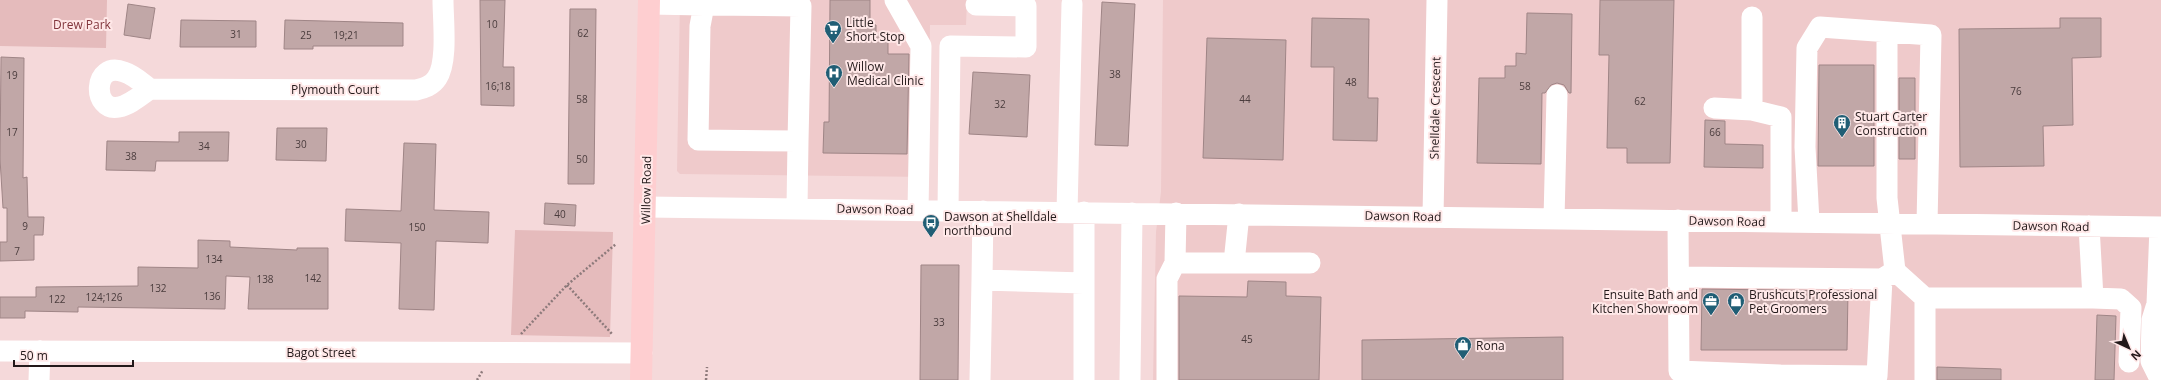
<svg xmlns="http://www.w3.org/2000/svg" width="2161" height="380" viewBox="0 0 2161 380" font-family="'Open Sans',sans-serif">
<style>
.built{fill:#efcacb}
.green{fill:#e5bbbc}
.building{fill:#c1a7a7;stroke:#9f8586}
.lines{fill:none;stroke-linecap:round;stroke-linejoin:round}
.path{stroke:#8d7a7b;stroke-width:2.5;stroke-dasharray:2 2;stroke-linecap:butt}
.minor{stroke:#fff;stroke-width:21}
.major{stroke:#feced0;stroke-width:22}
.labels{text-anchor:middle;dominant-baseline:central;stroke-width:4;stroke-linejoin:round;paint-order:stroke}
.number-label{font-size:10px;fill:#4a3c3d}
.poi-label{font-size:12px;fill:#23191a;stroke:#ffe8e8;text-anchor:start}
.park-label{font-size:12px;fill:#81343b;stroke:#ffe8e8}
.street-label{font-size:12px;fill:#23191a;stroke:#ffe8e8}
</style>
<rect width="100%" height="100%" fill="#f5d9da"/>
<path class="built" d="M680,0h287l-1,25h-36l-2,152 -248,-3 -3,-3z
M1163,0h998v380h-1008l3,-148 5,-40z"/>
<path class="green" d="M0,0h107l-1,48 -106,-2z
M515,230l98,2 -3,105 -99,-2z"/>
<path class="building" d="M480,0h25l-2,67h11v39l-33,-1z
M830,0h40v24l6,1v9h12v20h21l-2,100 -84,-1 1,-31h5z
M1600,0h74l-4,163h-43v-15h-20l2,-93h-10z
M1102,2l33,2 -7,142 -33,-1z
M128,4l27,4 -5,31 -26,-4z
M570,9h26l-2,175h-26z
M1527,13l45,1 -1,79h-2l-5,-8 -7,-2 -6,2 -6,8h-3l-1,71 -64,-1 2,-85h26v-12h11v-13l10,1z
M1312,18l57,1 -1,79h10l-1,43 -44,-1 1,-73h-23z
M2060,18h41v39l-29,1 1,67 -30,1 1,40 -84,1 -1,-138 101,-1z
M181,20l75,1v26h-76z
M285,20l118,3v23h-90v3h-29z
M1207,38l79,2 -3,120 -80,-2z
M1,57l23,1 -1,120 4,-1 1,40h16l-1,18h-9v25l-34,1v-19h7v-34h-4l-3,-49z
M1819,65h55v101h-56z
M973,72l57,3 -3,62 -58,-3z
M1899,78h16v81h-16z
M1705,120l20,1v23l38,1v23l-59,-1z
M277,128h50l-1,33 -50,-1z
M179,132h50l-1,29h-72l-1,10 -49,-1 1,-29 72,1z
M404,143l32,1 -2,66 55,2 -1,31 -52,-2 -2,69 -35,-1 2,-66 -56,-2 1,-32 55,2z
M545,203l31,2 -1,21 -31,-2z
M198,240l32,1v6l67,3v-2h31v61h-80l2,-32 -24,-1 -1,33 -147,-2v5l-53,-1v7h-25v-21h36v-10l102,-1v-19l60,1z
M921,265h38l-1,115h-38z
M1248,281l38,1v14l35,1 -2,83h-140v-84l68,1z
M1702,289l146,2 -1,59h-146z
M2097,315l19,1 -2,64h-19z
M1563,337v43h-201v-40z
M1937,367l64,2v11h-64z"/>
<g class="lines">
<path class="path" d="M567,285l46,50
M521,334l46,-49 49,-41
M477,380l6,-10
M706,380l1,-13"/>
<path class="minor" d="M895,0l26,46 -3,164
M649,4l55,1v-5
M1752,17v93l29,7v105
M1887,33v165l8,73 30,27h168l-4,-72
M150,89c-8,-6 -16,-14 -26,-17 -32,-12 -32,41 -5,35 11,-2 22,-12 31,-18l266,1c8,-2 16,-4 21,-12 11,-16 6,-58 6,-78
M1714,108l38,2
M646,207l1515,20
M797,208l1,-67 -100,-1 2,-114 4,-21 97,1 -3,135
M948,210l2,-164 76,1v-41l-50,-1
M1067,212l5,-208
M1176,213l-1,50h59l5,-49
M1433,217l4,-217
M1554,219l3,-124
M1678,220l1,151 101,4v5
M1809,222l-4,-75 2,-99 13,-21 111,8 -4,189
M1234,263h76
M1679,277l203,2
M982,280l1,-69
M2093,298l28,1 10,9 -2,54
M0,351l642,2
M1780,375l97,1 5,-97 13,-8
M2158,375l-7,-14 1,-41 5,-16 3,-77
M39,380l1,-29
M980,380l2,-100 102,3
M1084,380v-168
M1130,380l2,-167
M1167,380v-101l8,-16
M1925,380v-82"/>
<path class="major" d="M641,380l8,-380"/>
</g>
<defs>
<symbol id="supermarket-pin" viewBox="-11 -11 22 30"><path d="M0 17L-7.5 6A9.5 9.5 0 1 1 7.5 6Z" fill="#205e75" stroke="#ffe8e8"/><path d="M-6-5.5h2.5l.6 2H6L4.5 2H-2.5L-4.4-4H-6ZM-1.5 3.2a1.3 1.3 0 1 0 .1 0ZM3 3.2a1.3 1.3 0 1 0 .1 0Z" fill="#fff"/></symbol>
<symbol id="hospital-pin" viewBox="-11 -11 22 30"><path d="M0 17L-7.5 6A9.5 9.5 0 1 1 7.5 6Z" fill="#205e75" stroke="#ffe8e8"/><path d="M-5-5h3v3.5h4V-5h3V5h-3V1.5h-4V5h-3Z" fill="#fff"/></symbol>
<symbol id="building-pin" viewBox="-11 -11 22 30"><path d="M0 17L-7.5 6A9.5 9.5 0 1 1 7.5 6Z" fill="#205e75" stroke="#ffe8e8"/><path d="M-4-6H4V6H1V3H-1V6H-4ZM-2.5-4.3h1.7v1.8h-1.7ZM.8-4.3h1.7v1.8H.8ZM-2.5-1h1.7V.8h-1.7ZM.8-1h1.7V.8H.8Z" fill="#fff"/></symbol>
<symbol id="bus-pin" viewBox="-11 -11 22 30"><path d="M0 17L-7.5 6A9.5 9.5 0 1 1 7.5 6Z" fill="#205e75" stroke="#ffe8e8"/><path d="M-5-6H5V4H4V6H2V4H-2V6H-4V4H-5ZM-3.5-4V0h7V-4ZM-3.5 1.2v1.5H-2V1.2ZM2 1.2v1.5H3.5V1.2Z" fill="#fff"/></symbol>
<symbol id="office-pin" viewBox="-11 -11 22 30"><path d="M0 17L-7.5 6A9.5 9.5 0 1 1 7.5 6Z" fill="#205e75" stroke="#ffe8e8"/><path d="M-6-3h4V-5.5h4V-3h4V5H-6ZM-1-4.5V-3h2v-1.5ZM-6 0V1H6V0Z" fill="#fff"/></symbol>
<symbol id="shop-pin" viewBox="-11 -11 22 30"><path d="M0 17L-7.5 6A9.5 9.5 0 1 1 7.5 6Z" fill="#205e75" stroke="#ffe8e8"/><path d="M-5-2.5h2.3a2.7 3.5 0 0 1 5.4 0H5L5.5 6h-11ZM-1.5-2.5h3a1.5 2.3 0 0 0-3 0Z" fill="#fff"/></symbol>
</defs>
<g fill-rule="evenodd">
<use href="#supermarket-pin" x="823" y="19" width="20" height="27"/>
<use href="#hospital-pin" x="824" y="63" width="20" height="27"/>
<use href="#building-pin" x="1832" y="113" width="20" height="27"/>
<use href="#bus-pin" x="921" y="213" width="20" height="27"/>
<use href="#office-pin" x="1701" y="291" width="20" height="27"/>
<use href="#shop-pin" x="1726" y="291" width="20" height="27"/>
<use href="#shop-pin" x="1453" y="335" width="20" height="27"/>
</g>
<g class="labels">
<g class="number-label">
<text x="492" y="24">10</text>
<text x="583" y="33">62</text>
<text x="236" y="34">31</text>
<text x="306" y="35">25</text>
<text x="346" y="35">19;21</text>
<text x="1115" y="74">38</text>
<text x="12" y="75">19</text>
<text x="1351" y="82">48</text>
<text x="498" y="86">16;18</text>
<text x="1525" y="86">58</text>
<text x="2016" y="91">76</text>
<text x="582" y="99">58</text>
<text x="1245" y="99">44</text>
<text x="1640" y="101">62</text>
<text x="1000" y="104">32</text>
<text x="12" y="132">17</text>
<text x="1715" y="132">66</text>
<text x="301" y="144">30</text>
<text x="204" y="146">34</text>
<text x="131" y="156">38</text>
<text x="582" y="159">50</text>
<text x="560" y="214">40</text>
<text x="25" y="226">9</text>
<text x="417" y="227">150</text>
<text x="17" y="251">7</text>
<text x="214" y="259">134</text>
<text x="313" y="278">142</text>
<text x="265" y="279">138</text>
<text x="158" y="288">132</text>
<text x="212" y="296">136</text>
<text x="104" y="297">124;126</text>
<text x="57" y="299">122</text>
<text x="939" y="322">33</text>
<text x="1247" y="339">45</text>
</g>
<g class="poi-label">
<text x="846" y="22">Little<tspan x="846" dy="14">Short Stop</tspan></text>
<text x="847" y="66">Willow<tspan x="847" dy="14">Medical Clinic</tspan></text>
<text x="1855" y="116">Stuart Carter<tspan x="1855" dy="14">Construction</tspan></text>
<text x="944" y="216">Dawson at Shelldale<tspan x="944" dy="14">northbound</tspan></text>
<text x="1698" y="294" text-anchor="end">Ensuite Bath and<tspan x="1698" dy="14">Kitchen Showroom</tspan></text>
<text x="1749" y="294">Brushcuts Professional<tspan x="1749" dy="14">Pet Groomers</tspan></text>
<text x="1476" y="345">Rona</text>
</g>
<g class="park-label">
<text x="82" y="24">Drew Park</text>
</g>
<g class="street-label">
<text x="335" y="89">Plymouth Court</text>
<text transform="translate(1435 108) rotate(-89)">Shelldale Crescent</text>
<text transform="translate(646 190) rotate(-89)">Willow Road</text>
<text transform="translate(875 209) rotate(1)">Dawson Road</text>
<text transform="translate(1403 216) rotate(1)">Dawson Road</text>
<text transform="translate(1727 221) rotate(1)">Dawson Road</text>
<text transform="translate(2051 226) rotate(1)">Dawson Road</text>
<text x="321" y="352">Bagot Street</text>
</g>
</g>
<g transform="translate(2129 348) rotate(136)" stroke="#ffe8e8" stroke-width="3" paint-order="stroke">
<path d="M0-3L7 15L0 10L-7 15Z" fill="#23191a"/>
<text y="-6" font-size="11" font-weight="bold" text-anchor="middle" fill="#23191a">N</text>
</g>
<path d="M14 360v6h119v-6" fill="none" stroke="#23191a" stroke-width="2"/>
<text x="20" y="360" font-size="12" fill="#23191a" stroke="#ffe8e8" stroke-width="3" paint-order="stroke">50 m</text>
</svg>
